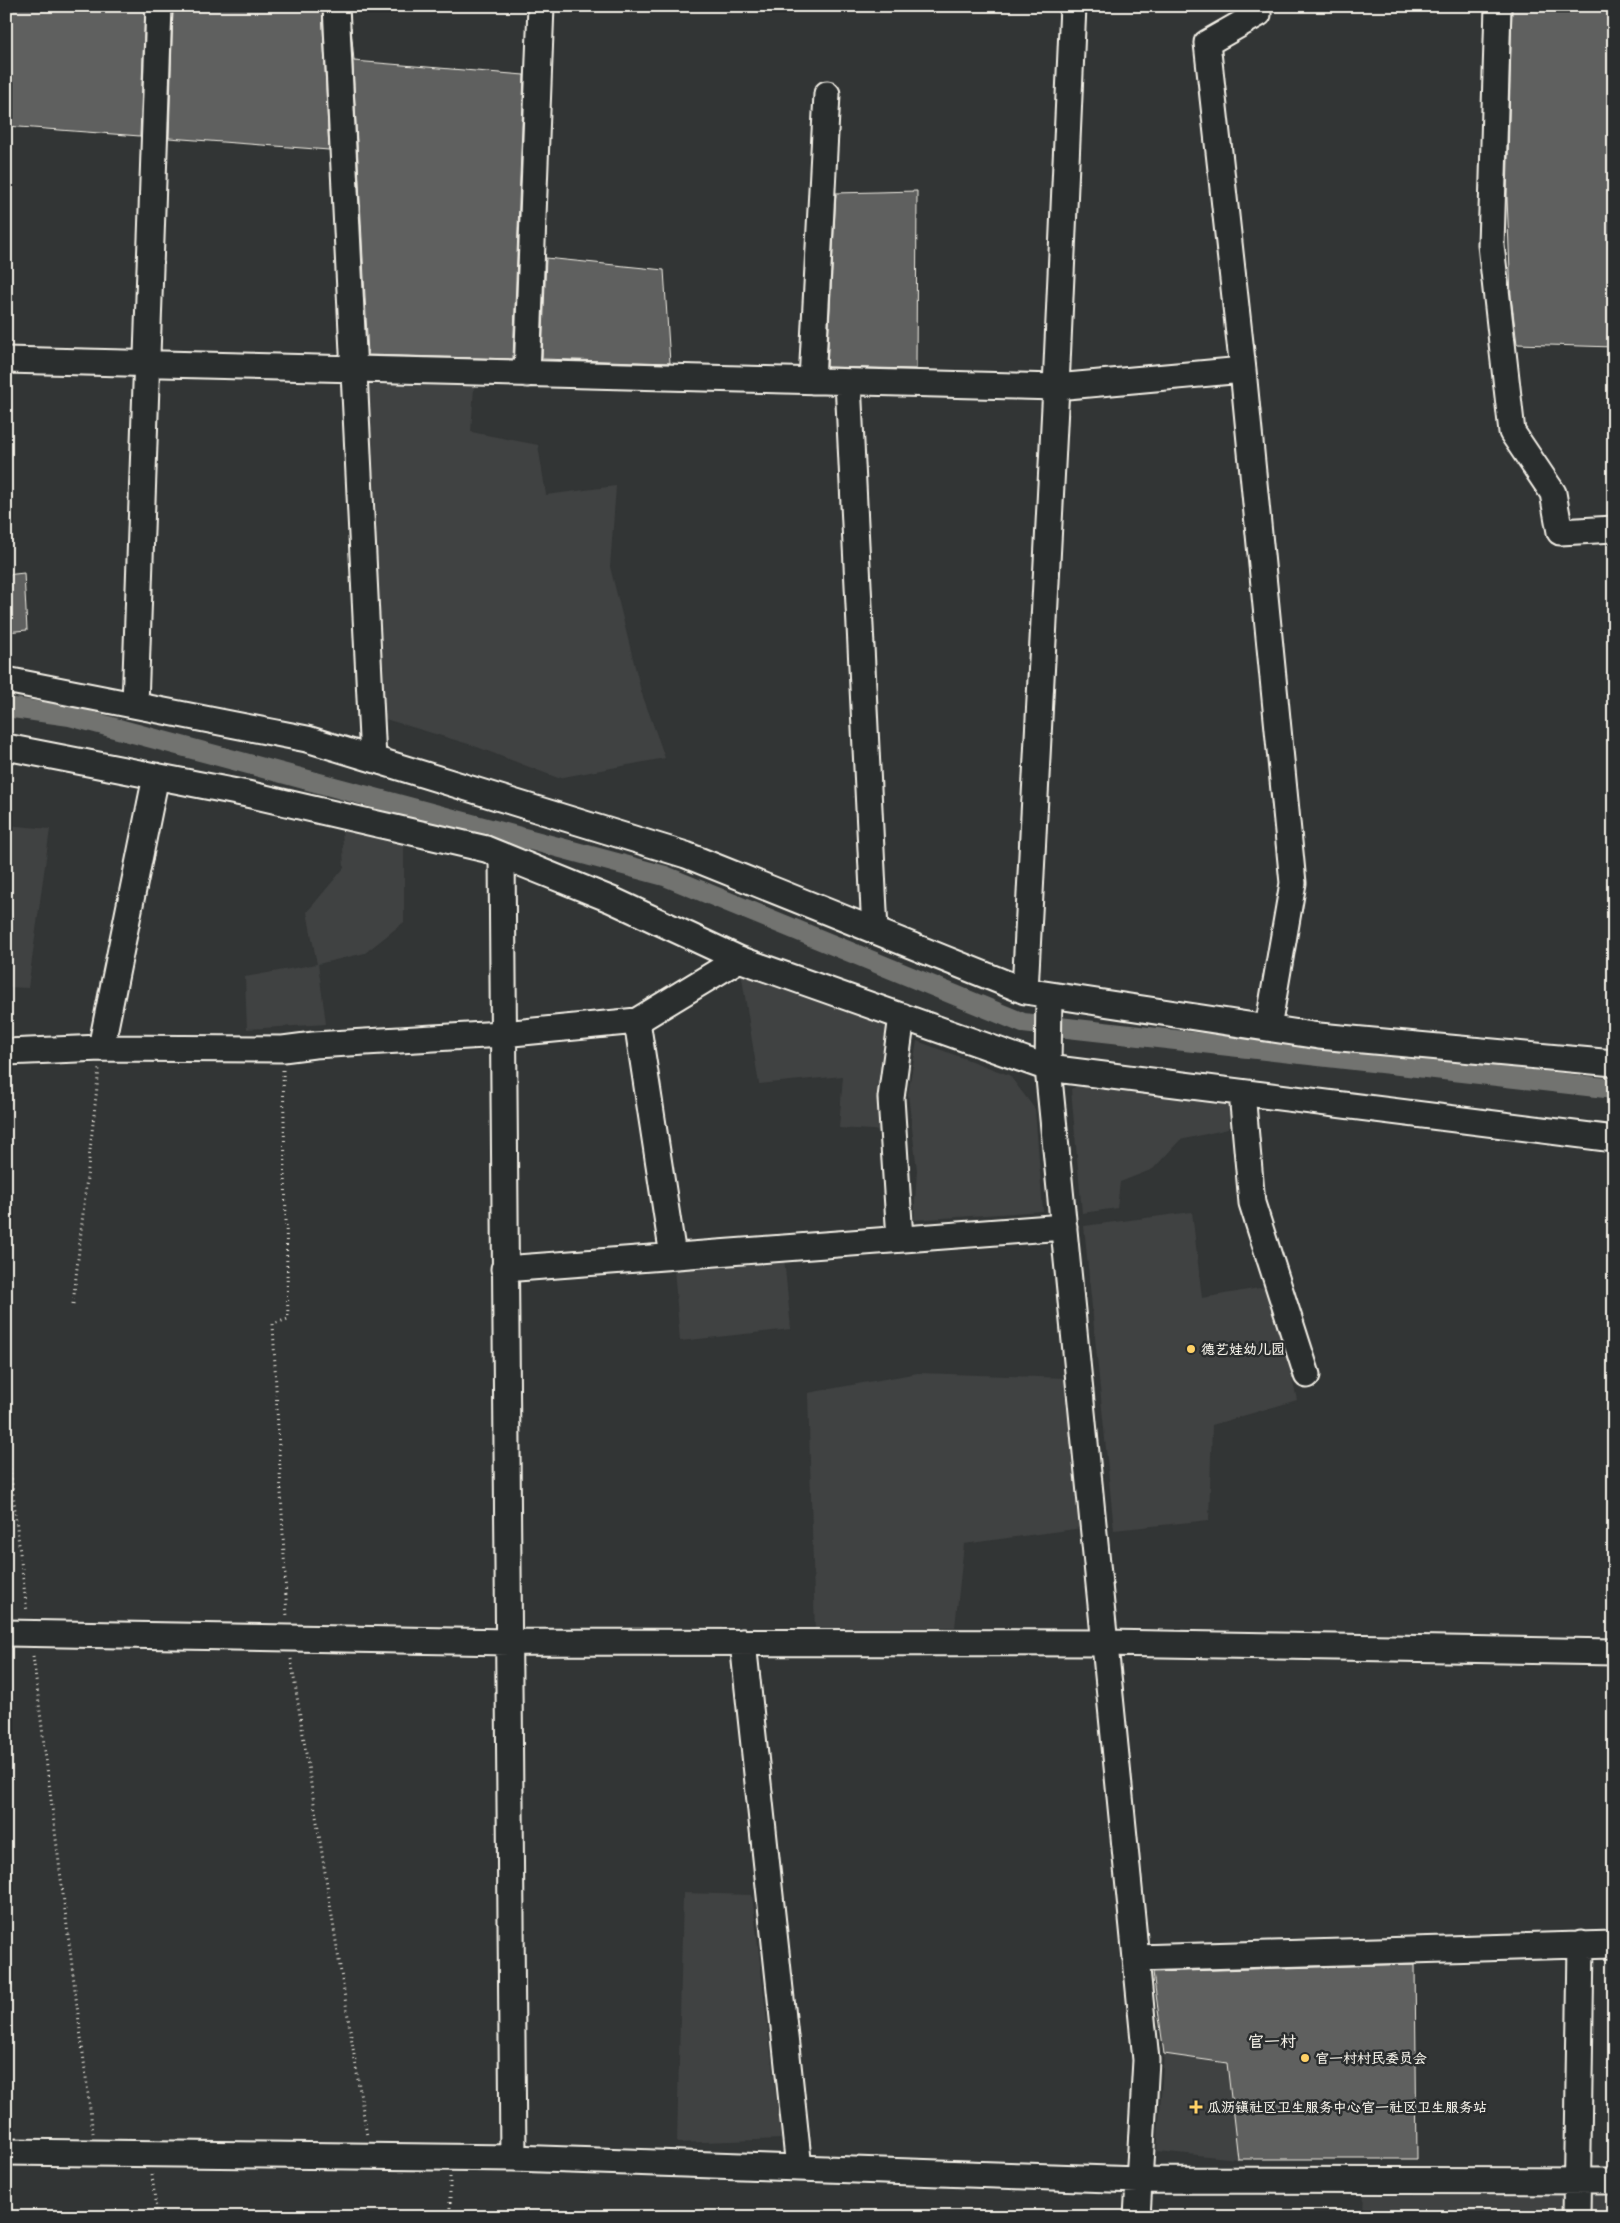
<svg xmlns="http://www.w3.org/2000/svg" width="1620" height="2223" viewBox="0 0 1620 2223" font-family="Pangolin,'LXGW WenKai TC',sans-serif">
<style>
.built{fill:#404242}
.lines{fill:none;stroke-linecap:round;stroke-linejoin:round}
.canal{stroke:#727370;stroke-width:20}
.building{fill:#5f605f;stroke:#f4f1e8}
.minor-casing{stroke:#f4f1e8;stroke-width:29}
.path{stroke:#f4f1e8;stroke-width:3;stroke-dasharray:1 4;stroke-linecap:butt}
.minor{stroke:#2a2d2e;stroke-width:25}
.poi-dot{fill:#ffd166;stroke:#2a2d2e;stroke-width:2}
.labels{text-anchor:middle;dominant-baseline:central;stroke-width:5;stroke-linejoin:round;paint-order:stroke}
.poi-label{font-size:14px;font-weight:bold;fill:#f4f1e8;stroke:#2a2d2e;text-anchor:start}
.quarter-label{font-size:16px;font-weight:bold;fill:#f4f1e8;stroke:#2a2d2e}
</style>
<rect width="100%" height="100%" fill="#323535"/>
<filter id="ink" filterUnits="userSpaceOnUse"><feTurbulence type="fractalNoise" baseFrequency=".02" numOctaves="2"/><feDisplacementMap in="SourceGraphic" scale="10" xChannelSelector="R" yChannelSelector="G"/><feConvolveMatrix kernelMatrix="1 2 1 2 8 2 1 2 1" color-interpolation-filters="sRGB"/></filter>
<g filter="url(#ink)">
<path class="built" d="M365,369l110,3 -4,60 67,13 8,50 70,-9 -6,81 31,124 24,67 -107,20 -86,-33 -90,-27z
M6,825l44,4 -22,159 -22,-1z
M342,826l62,17v79l-39,31 -47,11 8,60 -79,5 -2,-52 72,-13 -10,-52 37,-44z
M739,959l163,57 -15,115 -48,-3 4,-52 -84,8z
M917,1041l92,34 26,34 8,102 -129,9 3,-50 -9,-76z
M1100,1075l130,17 -2,37 -48,11 -27,29 -33,13 -3,26 -35,5 -11,-124z
M1192,1212l10,86 69,-12 26,114 -85,25 -3,95 -95,10 -30,-304z
M783,1248l8,81 -111,12 -7,-85z
M918,1373l148,5 16,150 -118,16 -9,83 -140,5 -7,-239z
M683,1893l69,2 29,244 -104,4z
M1164,2053l63,10 11,96 -81,-8z
M1566,2189l-1,28h-202l1,-27z
M1577,2189h37v28h-37z"/>
<g class="lines">
<path class="canal" d="M6,707l64,9 595,160 358,147 591,66"/>
</g>
<path class="building" d="M6,6h139l-5,130 -134,-10z
M173,6h149l7,144 -160,-12z
M1512,6h102v341l-97,-3 -6,-47 -4,-100z
M351,27l3,34 170,14 -11,284 -145,-4z
M917,191l-1,178 -89,-2 9,-174z
M546,258l118,12 6,93 -128,-4z
M24,573l3,57 -21,2v-57z
M1415,1964l2,195h-179l-11,-96 -63,-9 -11,-82z"/>
<g class="lines">
<defs>
<path id="minor" d="M336,6l37,753
M1257,6l1,8 -51,29 36,327 50,513 -25,145
M1498,6l-7,239 21,187 41,61 7,39 54,-3
M6,360l1050,27 187,-17
M527,374l14,-368
M812,381l15,-287
M848,382l27,549
M6,680l301,59 66,20 313,96 339,136 294,45 295,27
M135,705l24,-699
M6,747l241,47 239,55 126,51 127,59 309,109 566,71
M502,856l11,1302
M1025,991l31,-604 17,-381
M1049,996l-1,72 98,992 -9,157
M637,1021l36,235
M101,1048l55,-272
M6,1052l95,-4 182,1 31,-4 188,-11 135,-13 102,-62
M1242,1093l10,110 55,172
M900,1239l-9,-141 11,-82
M504,1269l560,-42
M6,1633l502,9 597,1 509,9
M743,1642l56,526
M1136,1958l478,-14
M6,2152l507,6 625,22 476,1
M1577,2217l4,-273"/>
</defs>
<use href="#minor" class="minor-casing"/>
<path class="path" d="M283,1070l5,249 -15,5 14,294
M73,1304l26,-235
M6,1434l21,178
M33,1656l60,477
M291,1659l76,477
M152,2175l5,42
M450,2177v40"/>
<use href="#minor" class="minor"/>
</g>
</g>
<g class="poi-dot">
<circle cx="1191" cy="1349" r="5"/>
<circle cx="1305" cy="2058" r="5"/>
<path d="M1193.5 2099.5h5v5h5v5h-5v5h-5v-5h-5v-5h5z"/>
</g>
<g class="labels">
<g class="poi-label">
<text x="1201" y="1349">德艺娃幼儿园</text>
<text x="1315" y="2058">官一村村民委员会</text>
<text x="1207" y="2107">瓜沥镇社区卫生服务中心官一社区卫生服务站</text>
</g>
<g class="quarter-label">
<text x="1272" y="2042">官一村</text>
</g>
</g>
<rect width="1620" height="2223" fill="none" stroke="#2a2d2e" stroke-width="25"/>
<rect x="12" y="12" width="1595" height="2198" fill="none" stroke="#f4f1e8" stroke-width="2" filter="url(#ink)"/>
</svg>
